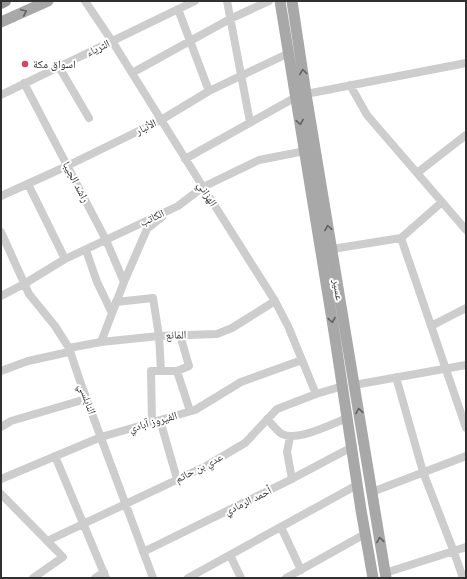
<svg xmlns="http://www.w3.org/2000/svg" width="467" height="579" viewBox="0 0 467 579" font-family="Roboto,'Noto Naskh Arabic',sans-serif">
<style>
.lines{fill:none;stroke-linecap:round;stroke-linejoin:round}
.minor{stroke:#cdcdcd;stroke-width:8}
.major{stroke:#a8a8a8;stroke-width:11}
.highway{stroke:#979797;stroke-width:12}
.oneway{stroke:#606060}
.poi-dot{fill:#d9415d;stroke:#fff;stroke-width:1.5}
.labels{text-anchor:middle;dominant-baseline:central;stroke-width:4;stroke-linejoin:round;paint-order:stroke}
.street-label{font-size:11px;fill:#303030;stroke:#fff}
.poi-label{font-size:11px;fill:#303030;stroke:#fff;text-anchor:start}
</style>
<rect width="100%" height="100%" fill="#fff"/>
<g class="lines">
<path class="minor" d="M85,1l27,40 91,146 72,114 13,25 28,68
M227,1l23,121
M178,9l31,82
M59,67l30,51
M132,73l98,-54 39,-18
M24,83l82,157 18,42
M350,85l17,30 99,115
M306,94l160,-31
M1,95l194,-94
M185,159l111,-62
M417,173l49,-38
M28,184l37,75
M1,196l66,-30 94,-46 48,-29 80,-38
M1,232l28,62 26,32 14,22 12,36 72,194
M401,238l65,190
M332,249l69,-11 41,-36
M86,250l11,32 15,31
M1,296l23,-12 41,-25 113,-53 25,-19 56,-27 46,-9
M116,302l37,-4 6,38 2,35
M431,326l35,-18
M101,342l23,-60 23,-53 15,-12
M69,348l32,-6 58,-6 58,-2 15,-6 43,-27
M1,371l27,-10 41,-9
M177,371l13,40
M396,377l27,95 31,80 9,26
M354,385l112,-20
M267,419c4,4 12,14 15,15 15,8 50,-10 65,-16
M160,420l17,59
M152,422l-1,-51h26l12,-5 -9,-31
M1,427l10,-6 75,-22
M290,437l-3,15 5,27
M55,456l51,122
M1,479l100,-42 94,-27 46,-28 61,-22
M372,492l94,-36
M1,494l62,63 -30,21
M281,527l20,43
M47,541l159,-75 39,-23 32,-34 39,-15 27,-8
M143,552l143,-70 66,-35
M230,555l11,23
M385,573l81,-26
M95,578l9,-6
M188,578l169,-93
M286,578l79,-44"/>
<path class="major" d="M280,1l55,337 26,172 12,68
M292,1l14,93 80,484
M1,22l47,-21"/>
<path class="highway" d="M1,3l4,-2"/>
</g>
<defs><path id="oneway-chevron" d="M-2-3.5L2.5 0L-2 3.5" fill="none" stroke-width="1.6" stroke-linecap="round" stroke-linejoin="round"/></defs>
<g class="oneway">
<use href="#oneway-chevron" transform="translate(24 12) rotate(-25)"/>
<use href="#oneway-chevron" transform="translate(303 72) rotate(-98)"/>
<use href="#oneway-chevron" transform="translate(300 122) rotate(81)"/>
<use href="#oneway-chevron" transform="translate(328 228) rotate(-99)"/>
<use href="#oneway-chevron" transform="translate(332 320) rotate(81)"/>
<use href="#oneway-chevron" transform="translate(359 411) rotate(-99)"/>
<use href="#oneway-chevron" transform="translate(380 540) rotate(-99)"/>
</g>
<circle class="poi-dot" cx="25" cy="64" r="4"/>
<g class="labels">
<g class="street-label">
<text transform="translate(98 48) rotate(-26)">الثرياء</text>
<text transform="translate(146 127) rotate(-26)">الأنبار</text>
<text transform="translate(76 182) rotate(62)">راشد الجيبا</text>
<text transform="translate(207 194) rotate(58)">الهزاني</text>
<text transform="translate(152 218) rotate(-25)">الكاتب</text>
<text transform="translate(338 290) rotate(81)">عسير</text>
<text transform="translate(176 335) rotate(-1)">المانع</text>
<text transform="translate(87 399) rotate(70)">النابلسي</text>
<text transform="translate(153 422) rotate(-16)">الفيروز آبادي</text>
<text transform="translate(199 468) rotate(-27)">عدي بن حاتم</text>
<text transform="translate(248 501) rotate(-26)">أحمد الرمادي</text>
</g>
<g class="poi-label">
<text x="33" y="64">اسواق مكة</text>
</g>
</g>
<rect width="467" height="579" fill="none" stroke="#303030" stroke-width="4"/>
</svg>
